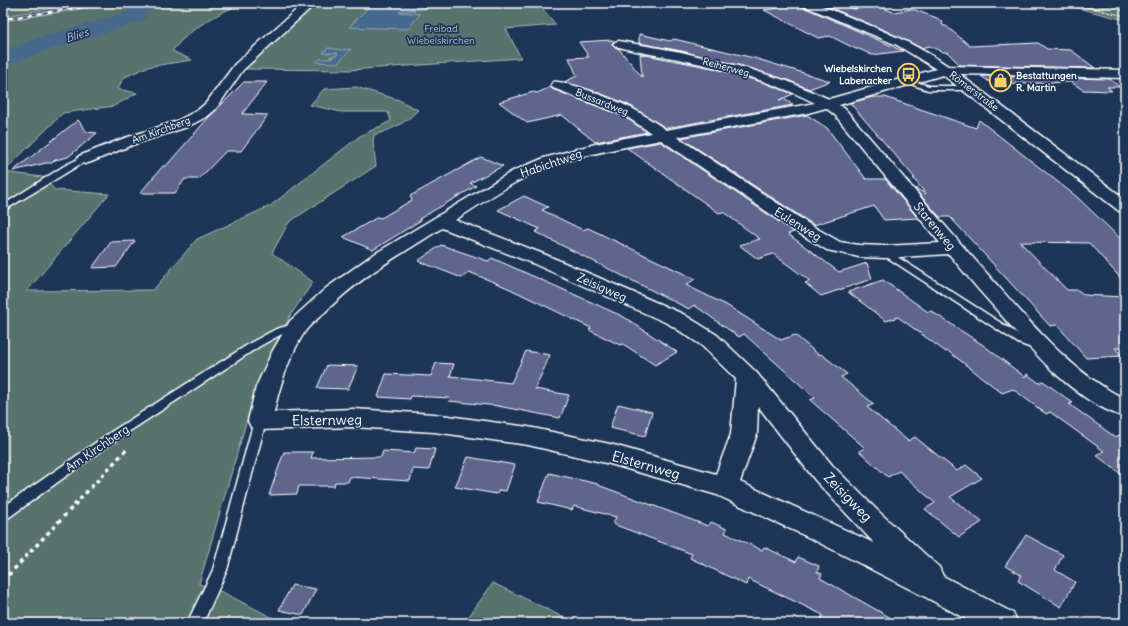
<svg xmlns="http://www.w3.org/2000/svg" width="1128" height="626" viewBox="0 0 1128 626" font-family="Delius,sans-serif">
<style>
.built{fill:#304367}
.green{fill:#59726e;stroke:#acb8b6}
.water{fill:#47698d;stroke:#91a5bb}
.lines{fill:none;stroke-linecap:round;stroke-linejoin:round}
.river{fill:#47698d;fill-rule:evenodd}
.building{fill:#5e658c;stroke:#fff}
.lane-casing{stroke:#fff;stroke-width:3}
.street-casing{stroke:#fff;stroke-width:3}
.path-far1{stroke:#fff;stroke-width:1.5;stroke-dasharray:1.5 1.5;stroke-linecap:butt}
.path{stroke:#fff;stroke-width:3.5;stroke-dasharray:4 4;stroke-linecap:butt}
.lane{fill:#1d3557;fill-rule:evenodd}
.street{fill:#1d3557;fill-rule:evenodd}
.rail-casing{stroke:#fff;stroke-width:2.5}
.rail{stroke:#1d3557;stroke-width:1.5;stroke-dasharray:5;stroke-linecap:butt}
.labels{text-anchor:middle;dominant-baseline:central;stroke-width:3.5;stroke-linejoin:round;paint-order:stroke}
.far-park-label{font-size:10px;fill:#b4c0be;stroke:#1d3557}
.far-street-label{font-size:10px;fill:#fff;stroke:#1d3557}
.far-poi-label{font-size:10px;font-weight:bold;fill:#fff;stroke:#1d3557;text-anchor:end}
.far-water-label{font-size:11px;font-style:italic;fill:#b5c3d1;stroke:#1d3557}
.street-label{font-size:12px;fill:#fff;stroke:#1d3557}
.near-street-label{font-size:14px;fill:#fff;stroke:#1d3557}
</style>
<rect width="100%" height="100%" fill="#1d3557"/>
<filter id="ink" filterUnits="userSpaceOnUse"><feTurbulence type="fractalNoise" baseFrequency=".025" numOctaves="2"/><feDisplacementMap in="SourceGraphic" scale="8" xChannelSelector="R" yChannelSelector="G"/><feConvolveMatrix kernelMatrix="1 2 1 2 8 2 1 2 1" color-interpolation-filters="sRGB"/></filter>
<g filter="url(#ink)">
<path class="built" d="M88,3h31l-116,18v-5z"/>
<path class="green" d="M3,3h85l-85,13z
M119,3h125c-26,10 -54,25 -72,48l20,9 -45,7 -24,11 -5,11 19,4 -23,13 -51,7 -60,59 40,5 12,13 54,4 -82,97 126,-1 44,-51 73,-33 90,-70 31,-15 -3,-9h-47l-31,-7 14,-16 32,-2 43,13 19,10c-12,13 -27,20 -44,25l-1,7 3,24 -87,56 -17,31 41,29 -23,34 -20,39 -22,61 -49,168 23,8 61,31h-280v-602z
M317,3h56l-23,24 70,-13 -21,-1 1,-2 25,-2 4,-6h109l18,22 -50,4 15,29 -171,12 -108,-1 70,-64z
M1057,3h68v17z
M493,583l82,40h-111z"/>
<path class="water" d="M373,3h56l-4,6 -24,2 -2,1 21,2 -12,15 -59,-2z
M328,48l14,2 9,-1 -13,14 -22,-1 4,-3h11l2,-1 -4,-1 2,-1h5l2,-3h-15z"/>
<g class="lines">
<path class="river" d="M130,3h21l1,2 -9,16 -85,26 -55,19v-15l39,-14 85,-25 4,-7z"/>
</g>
<path class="building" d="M769,3h31l1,3 102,45 -31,4 -13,-6h-3l-26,-13 -12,2 -54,-28 15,-2z
M819,3h20l15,6 23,-4 16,7 19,-3 25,9 5,4 1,4h3l24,20 68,-3 9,6 24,1 24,18 -135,-3 -13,-13h-4l-14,-6 -8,2 -37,-18z
M639,34l31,7 4,-2 80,19 76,23 -21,8 -22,-9 -41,-13 -65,-16 -42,-8z
M612,40l2,1 -2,4 7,4 23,28 -2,-23 73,14 52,15 28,11 -14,6 5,-1 9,6 -127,23 -37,-23 -35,-14 -30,-9 13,-6 -8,-18 20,-1 -10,-15z
M981,76l129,3 10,8h-13l5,4 -29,-1 -12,-8 -77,3z
M244,82h23l-25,32 26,1 -27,36h-15l-27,28h-14l-10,14h-35l23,-27h3l43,-49z
M551,87l1,2 71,27 24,16 -52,10 -33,-27 -35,8 -28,-21 34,-10 4,1z
M873,97h12l91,31 3,-8 98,77 48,46v40l-36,-40 -69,-1 47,48h11l6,5 41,2v51h-10l7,8 -36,2 -29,-33 -7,1 -100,-109h-10l-27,-30 13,7 -13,-16h2l-65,-75z
M807,115l20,13 39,51h19l33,39 -34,2 -10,-14 -60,19 -133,-87z
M78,120l9,12 10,1 -29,24 -13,3 -3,3h-6l-33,8z
M661,142l133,90 -6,2 51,38 28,-9 5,16 -51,17 -16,-13 5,-2 -37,-27 -15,5 -19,-14 21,-6 -37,-27 -4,1 -92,-65z
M481,157l22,9 -33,17 6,3 -57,33 2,1 -48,30 -30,-13 35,-20 3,1 31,-18 -2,-4z
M524,196l24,11 -6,3 41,20 5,-2 107,51 -9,6 42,21 53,34 14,-5 24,20 2,-1 26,20 -6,3 33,27 -7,3 41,34 7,-4 42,34 9,-6 16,13 -32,19 32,25 -23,15 -34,-28 10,-6 -36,-32 -11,6 -29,-26 6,-3 -55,-48 5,-2 -71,-64 -5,3 -45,-32 -5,4 -154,-77 5,-3 -42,-19z
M135,241l-19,26 -24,1 19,-26z
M441,245l47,16 4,-3 79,35 53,24 53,35 -22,13 -32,-21 -3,1 -31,-15 2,-2 -83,-40 -39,-16 -7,6 -44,-17z
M883,280l45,32 3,-1 52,34 42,32 2,-3 12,9 4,-2 30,22 -4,1 46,33 10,-4v44l-29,-22 8,-4 -54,-39 -4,2 -33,-25 -11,4 -54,-42 -2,1 -48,-35 -12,4 -38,-29z
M526,351l24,4 -15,34 34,6 -9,23 -62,-12 -49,-5 1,-3 -39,-2 -1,3 -32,-2 8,-23 45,2 5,-13 18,1 -4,12 61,7z
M327,365l31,1 -10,23 -31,-1z
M618,404l34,8 -7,24 -35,-8z
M416,448l19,1 -6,21 -16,-1 -3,12 -60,-4 -2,5h-13l-1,4h-35l-2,8 -28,1 15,-43h29l-2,6 70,-1 2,-6 31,2z
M468,457l47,8 -9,26 -7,-1 -2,4 -42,-7z
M549,473l49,11v1l110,41 3,-4 16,7 -2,4 37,17 2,-3 32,15 2,-5 21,9 -2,6 5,2 -2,4 80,45h-81l4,-8 -75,-36 -2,6 -56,-27 2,-4 -79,-30 3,-7 -42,-11 -2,4 -34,-8z
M1026,535l37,20 -8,15 20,12 -14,25 -43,-26 3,-6 -16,-9z
M292,585l24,4 -13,26 -24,-5z"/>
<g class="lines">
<defs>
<path id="lane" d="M907,79l22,7h41l3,2 -3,2h-42l-23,-8v-2z
M82,157h3l4,2 -86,52v-6l61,-39z
M885,249l141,90 15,6 1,2 -5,3 -19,-7 -136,-89 -1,-2z
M298,323l4,1 1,2 -1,2 -18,5 -24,13 -141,92 -111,80 -5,1v-12l108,-75 141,-90 24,-13z
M260,417l4,1 2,3 -39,149 -24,53h-16l26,-53 41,-149 2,-3z"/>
<path id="street" d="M304,3h14l-5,3 -70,64 -27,39 -8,7 -21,11 -55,18 -41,17 -6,2 -6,-2 -2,-3 2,-3 43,-17 55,-18 21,-11 8,-7 29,-39z
M801,3h14c45,19 93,35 133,63l177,4v8l-166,-4 166,125v13l-6,-1 -176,-136 -104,30 6,4c48,56 96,113 145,168 40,45 80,95 135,122v18c-49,-14 -90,-63 -123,-101 -18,-20 -36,-41 -53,-62l-64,4 -26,-1 -32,-7 -30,-18 -136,-92c-35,7 -71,13 -105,24 -36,12 -69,36 -101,56l91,35 137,59 34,21 39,37 77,94 45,45 61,56 4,9 70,37 5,10h-45l-42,-23 -119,-61 -95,-44 -107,-31 -82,-19 -94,-13 -81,-5 -93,3 -9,-3 -3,-6 8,-34 16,-35 18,-31 35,-32 46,-33 140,-84 33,-14 51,-14 56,-11 -27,-18 -71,-27 -2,-3 2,-3c11,-3 70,21 82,28 11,6 21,13 31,20l149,-27c-42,-22 -90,-34 -137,-44 -21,-4 -42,-7 -63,-13l-2,-2 2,-2 4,-1 62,11 65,16 41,13 42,18 107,-30 -39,-24 -95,-40zM826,108l9,7 105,128 -55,3 -26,-1 -19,-3 -31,-18 -132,-87 131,-24zM442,228l90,35 137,61 32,21 35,34 -5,55 -15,40 -106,-30 -82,-17 -94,-13 -81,-5 -79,3c6,-28 16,-58 32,-82 5,-6 12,-12 18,-17 34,-35 77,-59 118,-85zM758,406l57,74 59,63 -134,-61 17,-48z"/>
</defs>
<use href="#lane" class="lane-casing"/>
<use href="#street" class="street-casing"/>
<path class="path-far1" d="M1069,3l56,13
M1096,9l25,-6
M1120,10l5,1"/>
<path class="path" d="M3,581l123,-131"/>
<use href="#lane" class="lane"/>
<use href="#street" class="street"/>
<defs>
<path id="rail" d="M3,19l106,-16"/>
</defs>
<use href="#rail" class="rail-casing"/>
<use href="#rail" class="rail"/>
</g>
</g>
<defs>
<symbol id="bus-ring" viewBox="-11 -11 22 22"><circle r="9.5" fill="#1d3557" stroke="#ffd166" stroke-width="1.5"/><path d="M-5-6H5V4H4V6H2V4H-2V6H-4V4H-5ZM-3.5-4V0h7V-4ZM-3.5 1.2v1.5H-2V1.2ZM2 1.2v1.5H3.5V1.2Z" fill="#ffd166"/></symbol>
<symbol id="shop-ring" viewBox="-11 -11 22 22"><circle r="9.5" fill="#1d3557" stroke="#ffd166" stroke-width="1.5"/><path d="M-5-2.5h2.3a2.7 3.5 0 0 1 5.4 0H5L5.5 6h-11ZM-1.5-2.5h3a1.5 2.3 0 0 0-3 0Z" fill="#ffd166"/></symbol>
</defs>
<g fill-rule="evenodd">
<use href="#bus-ring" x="896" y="62" width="25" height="25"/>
<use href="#shop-ring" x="988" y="68" width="25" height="25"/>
</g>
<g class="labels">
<g class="far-park-label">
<text x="441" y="28">Freibad<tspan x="441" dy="12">Wiebelskirchen</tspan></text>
</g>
<g class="far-street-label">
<text transform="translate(726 67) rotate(15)">Reiherweg</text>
<text transform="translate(974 91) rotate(37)">Römerstraße</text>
<text transform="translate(602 102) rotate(22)">Bussardweg</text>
<text transform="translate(161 130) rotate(-20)">Am Kirchberg</text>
</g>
<g class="far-poi-label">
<text x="892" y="68">Wiebelskirchen<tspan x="892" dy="12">Labenacker</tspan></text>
<text x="1016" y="75" text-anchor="start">Bestattungen<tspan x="1016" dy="12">R. Martin</tspan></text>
</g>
<g class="far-water-label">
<text transform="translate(77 35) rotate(-18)">Blies</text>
</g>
<g class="street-label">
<text transform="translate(551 163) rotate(-19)">Habichtweg</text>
<text transform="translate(798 224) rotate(32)">Eulenweg</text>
<text transform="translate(935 226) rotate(50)">Starenweg</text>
<text transform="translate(602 287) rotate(24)">Zeisigweg</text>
<text transform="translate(97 448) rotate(-34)">Am Kirchberg</text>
</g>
<g class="near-street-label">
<text transform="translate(327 420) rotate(-1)">Elsternweg</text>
<text transform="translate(646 465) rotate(16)">Elsternweg</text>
<text transform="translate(848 497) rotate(46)">Zeisigweg</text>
</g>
</g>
<rect width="1128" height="626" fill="none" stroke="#1d3557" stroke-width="16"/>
<rect x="8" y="8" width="1112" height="610" fill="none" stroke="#fff" stroke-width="1.5" filter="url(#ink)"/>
</svg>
